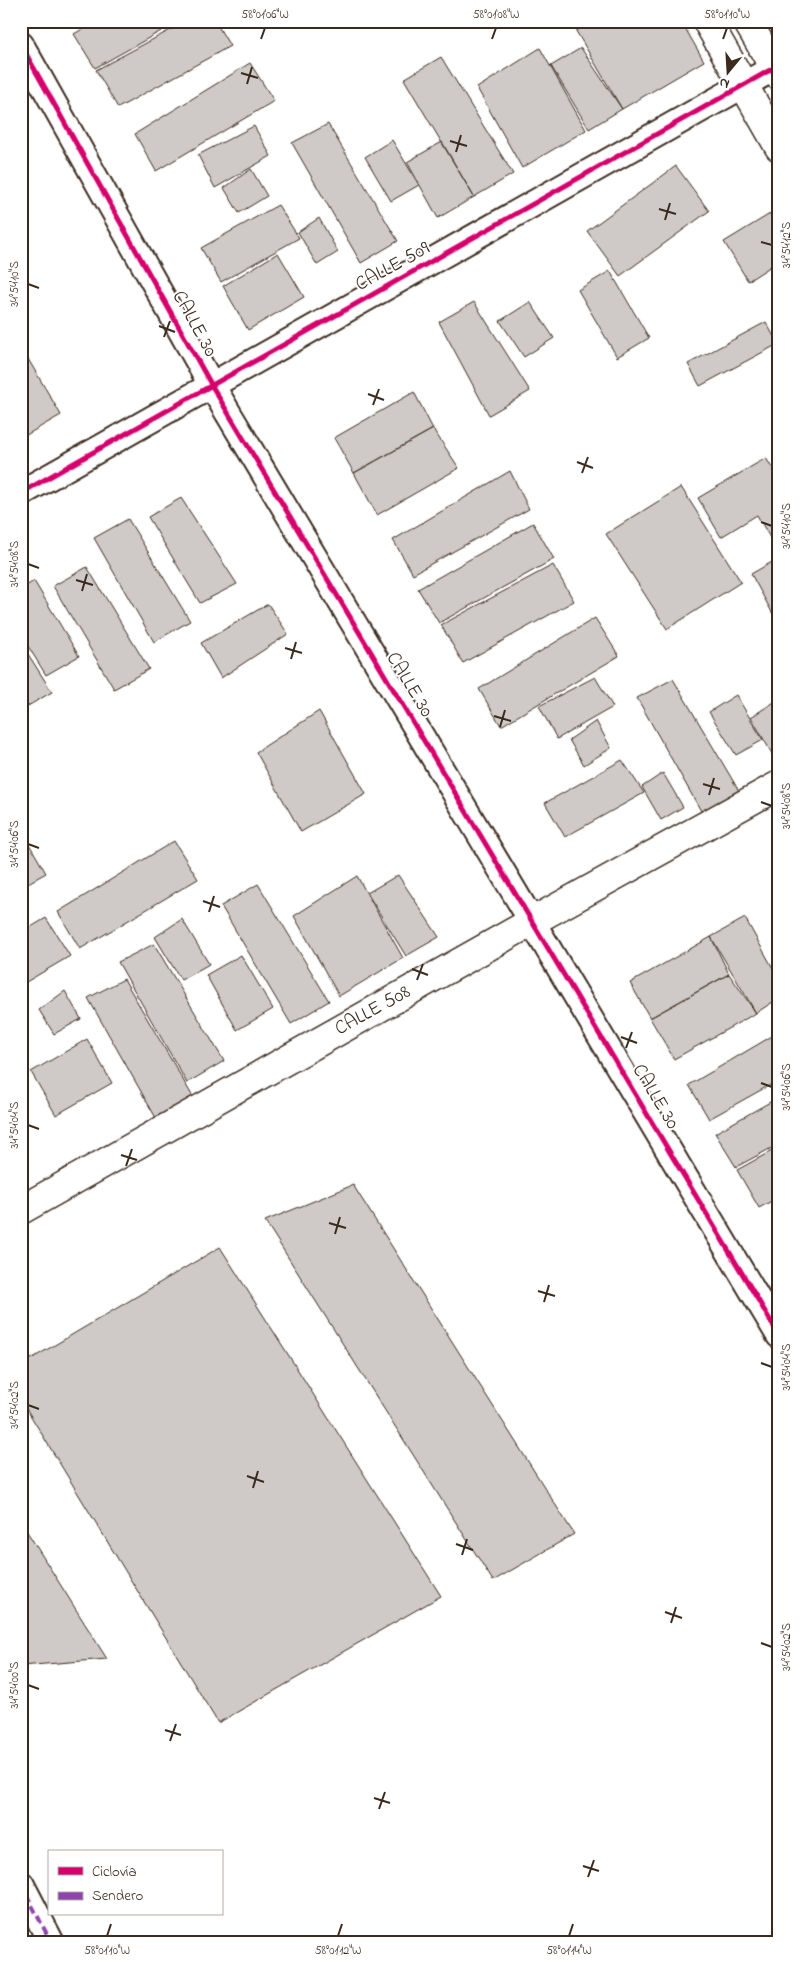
<svg xmlns="http://www.w3.org/2000/svg" width="800" height="1963" viewBox="0 0 800 1963" font-family="'Indie Flower',sans-serif">
<style>
.building{fill:#cfcac7;stroke:#3b2a1e}
.lines{fill:none;stroke-linecap:round;stroke-linejoin:round}
.street-casing{stroke:#3b2a1e;stroke-width:29}
.secondary-casing{stroke:#3b2a1e;stroke-width:31}
.street{stroke:#fff;stroke-width:25}
.secondary{stroke:#fff;stroke-width:28}
.quiet{stroke:#8e44ad;stroke-width:4;stroke-dasharray:8 4;stroke-linecap:butt}
.cycleway-casing{stroke:#fff;stroke-width:8}
.cycleway{stroke:#d6006c;stroke-width:5}
.ticks{fill:none;stroke:#3b2a1e;stroke-width:2}
.labels{text-anchor:middle;dominant-baseline:central;stroke-width:4;stroke-linejoin:round;paint-order:stroke}
.street-label{font-size:20px;fill:#3b2a1e;stroke:#fff}
.neatline{fill:none;stroke:#3b2a1e;stroke-width:2}
.ticks-label{font-size:12px;text-anchor:middle;fill:#3b2a1e}
</style>
<rect width="100%" height="100%" fill="#fff"/>
<filter id="ink" filterUnits="userSpaceOnUse"><feTurbulence type="fractalNoise" baseFrequency=".02" numOctaves="2"/><feDisplacementMap in="SourceGraphic" scale="10" xChannelSelector="R" yChannelSelector="G"/><feConvolveMatrix kernelMatrix="1 2 1 2 8 2 1 2 1" color-interpolation-filters="sRGB"/></filter>
<g filter="url(#ink)">
<path class="building" d="M96,21h83l-84,47 -21,-34z
M187,21h28l15,25 -112,62 -22,-38z
M593,21h88l23,40 -82,48 -46,-78z
M540,48l46,82 -64,38 -45,-80z
M581,48l41,61 -33,20 -38,-63z
M441,57l72,117 -39,23 -70,-118z
M250,63l24,38 -118,70 -21,-37z
M328,124l70,117 -37,22 -69,-120z
M254,126l17,30 -56,32 -17,-33z
M392,140l27,45 -28,16 -26,-44z
M442,142l32,55 -36,21 -31,-56z
M676,166l33,45 -89,65 -33,-45z
M251,169l16,27 -28,17 -15,-25z
M278,205l21,33 -78,44 -20,-34z
M778,209l1,52 -31,20 -24,-39z
M319,218l19,34 -21,13 -19,-33z
M278,253l26,44 -56,33 -25,-44z
M610,271l39,67 -32,19 -39,-67z
M474,302l56,89 -41,24 -50,-93z
M530,302l24,36 -30,19 -24,-36z
M766,322l12,22 -78,42 -12,-22z
M21,347l40,68 -40,23z
M414,392l19,37 -79,44 -20,-35z
M433,429l26,39 -82,47 -23,-42z
M766,458l13,21 -2,71 -20,-35 -36,22 -23,-39z
M510,471l19,38 -116,65 -20,-34z
M681,487l60,95 -74,47 -61,-95z
M181,498l56,86 -37,19 -52,-86z
M128,519l62,102 -36,21 -60,-104z
M533,523l21,36 -115,64 -21,-34z
M779,558v67l-28,-51z
M553,565l21,36 -111,62 -22,-38z
M87,567l62,102 -35,20 -61,-103z
M34,581l45,75 -33,19 -25,-40v-46z
M268,604l20,30 -67,44 -20,-35z
M595,618l24,38 -118,70 -22,-37z
M21,643l31,49 -31,18z
M595,677l18,30 -56,32 -18,-33z
M673,679l69,117 -37,22 -68,-120z
M736,695l27,45 -27,15 -27,-43z
M779,699v67l-28,-49z
M319,711l47,83 -65,38 -45,-80z
M596,721l15,27 -27,17 -15,-25z
M622,760l22,33 -79,44 -20,-34z
M663,773l20,34 -22,13 -19,-33z
M25,837l21,36 -25,14v-47z
M174,841l24,38 -118,70 -22,-37z
M398,875l41,62 -33,19 -39,-63z
M357,876l46,82 -64,38 -45,-80z
M258,884l71,117 -38,23 -70,-118z
M46,918l24,38 -49,29v-52z
M745,918l34,61v19l-23,15 -45,-76z
M182,919l27,45 -28,16 -26,-43z
M711,937l18,37 -79,44 -20,-35z
M154,944l70,117 -37,22 -69,-121z
M241,955l32,54 -36,21 -31,-55z
M729,974l27,39 -82,46 -24,-41z
M124,979l69,118 -37,21 -68,-120z
M65,991l16,28 -27,15 -15,-24z
M779,1032v48l-70,39 -20,-34z
M87,1039l25,44 -56,32 -25,-43z
M779,1097v47l-43,23 -21,-34z
M779,1147v50l-20,11 -22,-38z
M353,1185l221,349 -81,47 -228,-360z
M220,1247l221,349 -223,127 -197,-323v-35z
M21,1522l86,137 -86,7z"/>
<g class="lines">
<defs>
<path id="street" d="M21,45l191,341 567,949
M21,493l758,-428
M21,1884l30,58"/>
<path id="secondary" d="M707,21l72,126
M747,21l32,55
M21,1210l512,-289 246,-136"/>
</defs>
<use href="#street" class="street-casing"/>
<use href="#secondary" class="secondary-casing"/>
<use href="#street" class="street"/>
<use href="#secondary" class="secondary"/>
<path class="quiet" d="M21,1884l30,58"/>
<defs>
<path id="cycleway" d="M21,45l191,341 567,949
M21,493l758,-428"/>
</defs>
<use href="#cycleway" class="cycleway-casing"/>
<use href="#cycleway" class="cycleway"/>
</g>
</g>
<path class="ticks" d="M261,39l4,-11M492,39l4,-11M723,39l4,-11M241,73l17,5M247,84l5,-17M450,141l17,5M456,152l5,-17M659,209l17,5M665,220l5,-17M761,242l11,3M28,284l11,4M159,326l16,6M164,337l6,-16M368,394l16,6M373,405l6,-16M577,462l16,6M582,473l6,-16M761,522l11,4M28,564l11,4M76,580l17,5M82,591l5,-17M285,648l17,5M291,659l5,-17M494,716l17,5M500,727l5,-17M703,784l17,5M709,795l5,-17M761,802l11,4M28,844l11,4M203,901l17,6M209,912l5,-16M412,969l16,6M417,980l6,-16M621,1037l16,6M626,1048l6,-16M761,1083l11,4M28,1125l11,4M121,1155l16,5M126,1166l6,-17M329,1223l17,5M335,1234l5,-17M538,1291l17,5M544,1302l5,-17M761,1363l11,4M28,1405l11,4M247,1476l17,6M253,1488l5,-17M456,1544l17,6M462,1555l5,-16M665,1612l17,6M671,1623l5,-16M761,1643l11,4M28,1685l11,4M165,1730l16,5M170,1741l6,-17M374,1798l16,5M379,1809l6,-17M583,1866l16,5M588,1877l6,-17M107,1936l4,-12M338,1936l4,-12M569,1936l4,-12"/>
<g class="labels">
<g class="street-label">
<text transform="translate(393 267) rotate(-29)">CALLE 509</text>
<text transform="translate(194 324) rotate(61)">CALLE 30</text>
<text transform="translate(409 685) rotate(59)">CALLE 30</text>
<text transform="translate(373 1011) rotate(-29)">CALLE 508</text>
<text transform="translate(655 1097) rotate(59)">CALLE 30</text>
</g>
</g>
<rect width="800" height="1963" fill="none" stroke="#fff" stroke-width="55"/>
<rect x="48" y="1850" width="175" height="65" fill="#ffffff" stroke="#b1aaa5"/>
<rect x="58" y="1867" width="25" height="8" fill="#d6006c" stroke="#b1aaa5"/>
<text x="92" y="1876" font-size="15" fill="#3b2a1e">Ciclovía</text>
<rect x="58" y="1892" width="25" height="8" fill="#8e44ad" stroke="#b1aaa5"/>
<text x="92" y="1900" font-size="15" fill="#3b2a1e">Sendero</text>
<g transform="translate(728 72) rotate(198)" stroke="#ffffff" stroke-width="4" paint-order="stroke">
<path d="M0-4L9 19L0 12L-9 19Z" fill="#3b2a1e"/>
<text y="-8" font-size="14" font-weight="bold" text-anchor="middle" fill="#3b2a1e">N</text>
</g>
<rect x="28" y="28" width="744" height="1908" class="neatline"/>
<g class="ticks-label">
<text x="265" y="18">58°01'06"W</text>
<text x="496" y="18">58°01'08"W</text>
<text x="727" y="18">58°01'10"W</text>
<text transform="translate(786 245) rotate(-90)" y="4">34°54'12"S</text>
<text transform="translate(14 284) rotate(-90)" y="4">34°54'10"S</text>
<text transform="translate(786 526) rotate(-90)" y="4">34°54'10"S</text>
<text transform="translate(14 564) rotate(-90)" y="4">34°54'08"S</text>
<text transform="translate(786 806) rotate(-90)" y="4">34°54'08"S</text>
<text transform="translate(14 844) rotate(-90)" y="4">34°54'06"S</text>
<text transform="translate(786 1087) rotate(-90)" y="4">34°54'06"S</text>
<text transform="translate(14 1125) rotate(-90)" y="4">34°54'04"S</text>
<text transform="translate(786 1367) rotate(-90)" y="4">34°54'04"S</text>
<text transform="translate(14 1405) rotate(-90)" y="4">34°54'02"S</text>
<text transform="translate(786 1647) rotate(-90)" y="4">34°54'02"S</text>
<text transform="translate(14 1685) rotate(-90)" y="4">34°54'00"S</text>
<text x="107" y="1954">58°01'10"W</text>
<text x="338" y="1954">58°01'12"W</text>
<text x="569" y="1954">58°01'14"W</text>
</g>
</svg>
